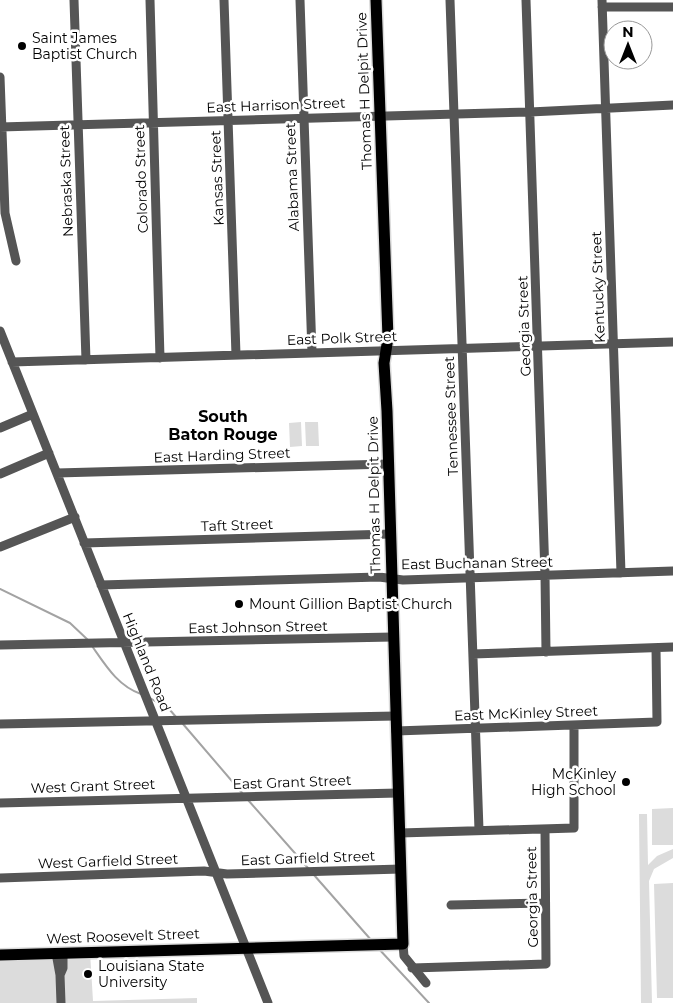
<svg xmlns="http://www.w3.org/2000/svg" width="673" height="1003" viewBox="0 0 673 1003" font-family="Montserrat,sans-serif">
<style>
.green{fill:#dcdcdc}
.lines{fill:none;stroke-linecap:round;stroke-linejoin:round}
.stream{stroke:#a3a3a3;stroke-width:2}
.major-casing{stroke:#dbdbdb;stroke-width:14}
.minor{stroke:#555;stroke-width:9}
.major{stroke:#000;stroke-width:11}
.poi-dot{fill:#000;stroke:#fff;stroke-width:2}
.labels{text-anchor:middle;dominant-baseline:central;stroke-width:5;stroke-linejoin:round;paint-order:stroke}
.poi-label{font-size:14px;fill:#000;stroke:#fff;text-anchor:start}
.street-label{font-size:14px;fill:#000;stroke:#fff}
.quarter-label{font-size:16px;font-weight:bold;fill:#000;stroke:#fff}
</style>
<rect width="100%" height="100%" fill="#fff"/>
<path class="green" d="M301,422l1,24 -12,1 -1,-24z
M305,422h13l1,24h-13z
M673,808v37h-21v-36z
M639,814h8l1,51 9,-9 16,-7v9l-19,11 -5,12 3,122h-11z
M673,883v115h-16l-3,-114z
M90,952l3,49 104,-3v5h-197v-48z"/>
<g class="lines">
<path class="stream" d="M0,589l70,34 18,17
M92,646c14,20 26,40 49,48
M150,698l20,12 6,7
M183,724l60,70
M248,800l60,68
M314,875l58,66
M378,948l51,55"/>
<defs>
<path id="major" d="M0,955l403,-11 -16,-533 -3,-48 4,-25 -12,-338"/>
</defs>
<use href="#major" class="major-casing"/>
<path class="minor" d="M74,0l12,360
M150,0l10,358
M224,0l12,355
M300,0l12,353
M450,0l29,830
M526,0l19,575 1,77
M602,0l19,573
M602,7h71
M0,77l5,136 11,48
M0,127l530,-15 143,-7
M0,331l268,672
M12,362l661,-20
M0,428l33,-14
M57,473l331,-9
M0,474l49,-21
M84,543l306,-9
M0,547l75,-30
M101,585l278,-8 24,3 270,-9
M0,645l393,-8
M473,654l200,-7
M0,724l396,-8
M396,731l261,-9 -1,-74
M0,803l398,-10
M400,833l174,-5v-102
M0,878l204,-7 23,3 174,-5
M451,905l94,-2
M403,944l1,12 22,27
M56,953l4,22 1,28
M412,968l134,-4 -1,-135
M60,975l3,-7v-15"/>
<use href="#major" class="major"/>
</g>
<g class="poi-dot">
<circle cx="22" cy="46" r="5"/>
<circle cx="239" cy="604" r="5"/>
<circle cx="626" cy="782" r="5"/>
<circle cx="88" cy="974" r="5"/>
</g>
<g class="labels">
<g class="poi-label">
<text x="32" y="38">Saint James<tspan x="32" dy="16">Baptist Church</tspan></text>
<text x="249" y="604">Mount Gillion Baptist Church</text>
<text x="616" y="774" text-anchor="end">McKinley<tspan x="616" dy="16">High School</tspan></text>
<text x="98" y="966">Louisiana State<tspan x="98" dy="16">University</tspan></text>
</g>
<g class="street-label">
<text transform="translate(364 91) rotate(-92)">Thomas H Delpit Drive</text>
<text transform="translate(276 105) rotate(-2)">East Harrison Street</text>
<text transform="translate(292 177) rotate(-92)">Alabama Street</text>
<text transform="translate(217 178) rotate(-92)">Kansas Street</text>
<text transform="translate(141 179) rotate(-92)">Colorado Street</text>
<text transform="translate(66 181) rotate(-92)">Nebraska Street</text>
<text transform="translate(598 287) rotate(-92)">Kentucky Street</text>
<text transform="translate(524 326) rotate(-92)">Georgia Street</text>
<text transform="translate(342 338) rotate(-2)">East Polk Street</text>
<text transform="translate(451 416) rotate(-92)">Tennessee Street</text>
<text transform="translate(222 455) rotate(-2)">East Harding Street</text>
<text transform="translate(374 495) rotate(-91)">Thomas H Delpit Drive</text>
<text transform="translate(237 525) rotate(-2)">Taft Street</text>
<text transform="translate(477 563) rotate(-1)">East Buchanan Street</text>
<text transform="translate(258 627) rotate(-1)">East Johnson Street</text>
<text transform="translate(147 662) rotate(68)">Highland Road</text>
<text transform="translate(526 713) rotate(-2)">East McKinley Street</text>
<text transform="translate(292 782) rotate(-2)">East Grant Street</text>
<text transform="translate(93 786) rotate(-2)">West Grant Street</text>
<text transform="translate(308 858) rotate(-2)">East Garfield Street</text>
<text transform="translate(108 861) rotate(-2)">West Garfield Street</text>
<text transform="translate(532 897) rotate(-91)">Georgia Street</text>
<text transform="translate(123 936) rotate(-2)">West Roosevelt Street</text>
</g>
<g class="quarter-label">
<text x="223" y="416">South<tspan x="223" dy="18">Baton Rouge</tspan></text>
</g>
</g>
<g transform="translate(628 45)"><circle r="24" fill="#ffffff" stroke="#999999"/>
<path d="M0-4L9 19L0 12L-9 19Z" fill="#000000"/>
<text y="-8" font-size="14" font-weight="bold" text-anchor="middle" fill="#000000">N</text>
</g>
</svg>
